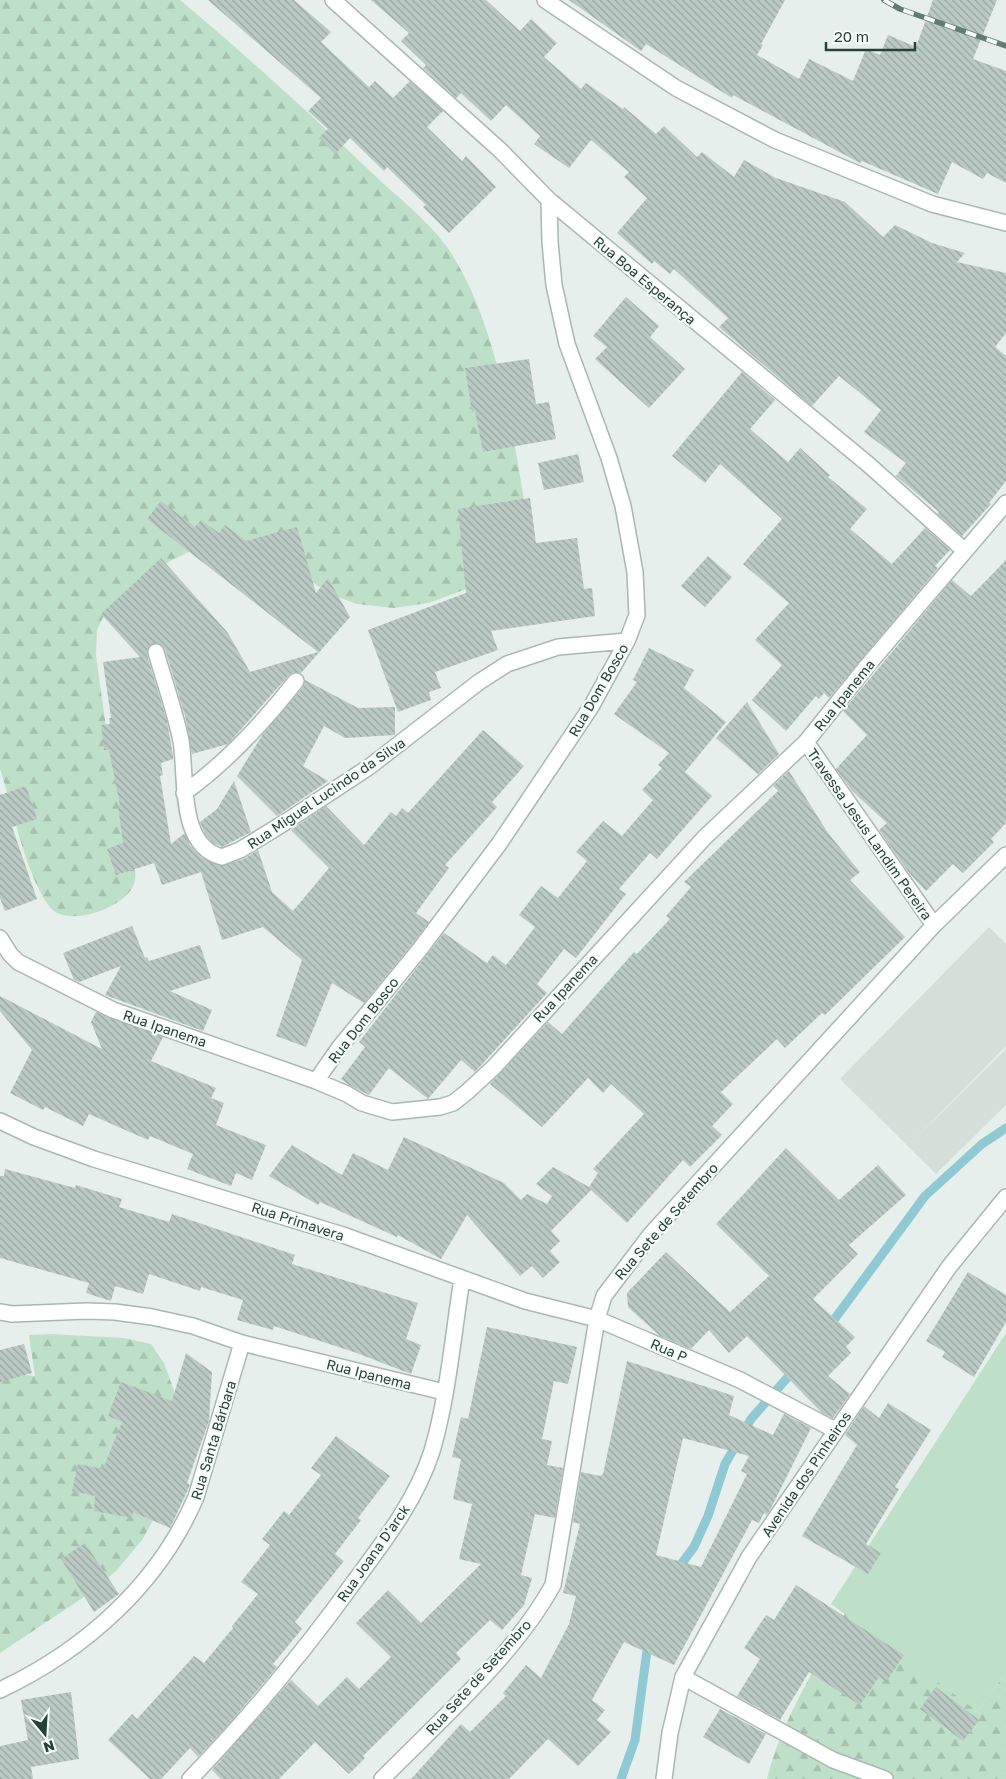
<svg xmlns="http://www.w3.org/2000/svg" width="1006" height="1779" viewBox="0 0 1006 1779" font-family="'Golos Text',sans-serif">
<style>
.built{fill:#d4dfda}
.grass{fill:#bfe0c8}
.forest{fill:url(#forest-firs)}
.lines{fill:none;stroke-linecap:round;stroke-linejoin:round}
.stream{stroke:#8ec9d4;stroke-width:9}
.building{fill:url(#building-back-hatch);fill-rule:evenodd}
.service-casing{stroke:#a8b8b2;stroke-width:18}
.minor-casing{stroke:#a8b8b2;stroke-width:18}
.tertiary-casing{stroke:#a8b8b2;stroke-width:18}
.service{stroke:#fff;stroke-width:15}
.minor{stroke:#fff;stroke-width:15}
.tertiary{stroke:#fff;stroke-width:15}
.rail-casing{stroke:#5f7d75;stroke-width:5.5}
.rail{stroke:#f7fbf9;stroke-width:4;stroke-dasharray:11;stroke-linecap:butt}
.labels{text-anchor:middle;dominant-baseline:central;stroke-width:4.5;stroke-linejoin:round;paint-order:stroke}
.street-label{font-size:14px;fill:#24423a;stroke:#f7fbf9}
</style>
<defs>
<pattern id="forest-firs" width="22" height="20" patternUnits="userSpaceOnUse" patternTransform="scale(1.25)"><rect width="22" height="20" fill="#bfe0c8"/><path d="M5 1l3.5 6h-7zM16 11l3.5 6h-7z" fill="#a4c1ad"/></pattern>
<pattern id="building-back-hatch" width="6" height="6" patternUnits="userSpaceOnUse" patternTransform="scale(1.25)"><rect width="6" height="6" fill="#bbcac4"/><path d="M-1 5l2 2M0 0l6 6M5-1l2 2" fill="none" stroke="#98a6a0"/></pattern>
</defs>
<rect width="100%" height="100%" fill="#e6efeb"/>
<path class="built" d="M989,927l17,17v102l-92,94 92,-91v56l-70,69 -96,-95z"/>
<path class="grass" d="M1006,1333v349l-4,-4 -25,33 -146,-107z"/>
<path class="forest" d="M0,0h180c66,55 129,113 191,172 27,26 59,49 80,81 45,70 62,178 75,260l-49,72 -48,18 -35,5 -37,-4 -27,-10 -34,-23 -103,-21 -23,11 -25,17 -38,31 -10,21 -1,26 9,64 29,142c1,9 3,17 -2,26 -11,21 -67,41 -83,18 -24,-32 -36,-98 -49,-137z
M51,1334l73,4 27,6 13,19 13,36 -21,116 -14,25 -26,31 -23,20 -93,62v-281l35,4 -6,-41z
M845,1613l132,98 25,-33 4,4v97h-239c14,-58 50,-113 78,-166z"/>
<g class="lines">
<path class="stream" d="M828,1328l97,-132 57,-52 24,-16
M676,1571l18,-24 14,-31 17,-52 26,-45 44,-50
M621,1779l14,-39 13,-97"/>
</g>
<path class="building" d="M208,0h86l37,32 -10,10 48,45 6,-6 18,17 17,-17 33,30 -16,16 35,34 4,-5 30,31 -47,46 -26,-26 3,-2 -39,-38 -3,4 -34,-33 -15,16 -16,-16 9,-9 -20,-18 13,-13z
M371,0h115l34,31 11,-12 26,24 -13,14 37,32 5,-6 37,26 1,-2 32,27 8,-8 33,31 5,-5 32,25 10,-17 32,18 69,24 38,35 12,-12 37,18 33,10 -8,9 49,11v60l-11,14 11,9v125l-17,22 2,1 -29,32 -25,-22 2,-2 -43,-36 10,-13 -42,-31 17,-22 -42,-34 -27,30 -93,-79 9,-9 -54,-49 -4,5 -16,-13 -2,3 -35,-31 30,-35 -23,-21 5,-5 -38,-32 -22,28 -35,-24 6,-8 -34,-31 -15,16 -30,-28 -5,5 -33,-30 3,-3 -25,-24 8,-8z
M569,0h216l-24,44 2,1 -6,10 42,24 10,-20 44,22 13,-32 14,6 8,-20 28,12 17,-47h64l-24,59 33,12v112l-19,-10 -4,6 -31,-17 -14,32 -76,-33 -2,2 -127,-68 -1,3 -86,-54 -5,7z
M626,297l33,29 -9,11 35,32 -36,39 -54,-49 12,-12 -14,-11z
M529,359l7,45 13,-2 7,37 -73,13 -8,-41 -3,1 -7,-44z
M742,372l33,28 -25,29 38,33 12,-14 30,27 -2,2 39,32 -17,20 42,35 33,-36 25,22 -15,16 3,2 -109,130 -5,-5 -5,6 -3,-3 -30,35 -34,-31 30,-35 -27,-25 34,-37 -46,-39 39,-45 -62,-55 -15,19 -33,-27z
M578,454l6,28 -40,8 -6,-27z
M530,498l6,45 41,-5 7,51 8,-1 3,28 -104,15 7,19 -63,22 6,16 -12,4 2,8 -33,12 -30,-82 98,-37 -8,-84z
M161,501l34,26 6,-7 18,13 6,-8 21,16 51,-14 19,66 12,-15 22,39 -49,56 -8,-1 -4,3 -61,69 -36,10 -7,-38 -20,-67 -7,-6 -9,3 -2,9 20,66 6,35v3l-12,4 2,12 -3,1 11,68 14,-11 5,12 11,12 20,9 23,-7 14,-9 14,42 21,19 36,-43 -38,-38 35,-24 38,39 27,-33 5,4 6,-8 6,5 75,-83 41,36 -32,36 5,5 -52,58 4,3 -33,45 13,9 -16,21 -49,60 -32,-20 -26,64 -30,-11 26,-76 -39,-33 -41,13 -21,-68 -39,13 -8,-22 -38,12 -9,-26 16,-6 -5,-37 2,-1 -11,-55h-5l-3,-25 9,-1 -1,-6h2l-8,-56 37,-5 -39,-43 60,-56 67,75 22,39 68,-20 -171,-133z
M708,556l24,21 -27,30 -24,-21z
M1006,560v263l-15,16 3,3 -31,31 -10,-9 -27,27 -16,-17 -31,-44 8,-7 -35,-32 -16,-22 31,-34 -24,-24 109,-131 19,16z
M649,648l45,22 -10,18 42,34 -41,50 27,24 -55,63 -7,-6 -31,36 7,5 -50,64 -12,-9 -27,35 10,9 -72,79 -14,-12 -33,39 -39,-31 -20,27 -20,-10 -8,-6 24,-32 -6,-5 85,-109 43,30 6,-8 13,10 29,-38 -16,-12 22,-29 17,12 29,-37 -11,-9 27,-31 19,15 31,-36 -11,-10 20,-22 -4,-3 11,-12 -55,-39 23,-32 -4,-2z
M305,680l53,28 37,-1v28l-50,3 -21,-12 -21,40 25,15 -51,35 -40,-40 26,-42 40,-47z
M747,702l32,52 -21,20 -42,-36z
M789,771l39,62 32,39 -10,8 55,57 -80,78 -3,-2 -37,35 -8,-9 -56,53 12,12 -21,22 10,9 -32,32 -7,-7 -56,63 -36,-33 -40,41 9,10 -10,10 10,11 -17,16 -11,-12 -12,10 -53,-61 -26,44 -43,-24 -1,2 -77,-35 -2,3 -49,-29 23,-31 50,30 11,-22 35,17 16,-33 100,46 17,17 6,-6 20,10 5,-8 -16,-12 17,-17 36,20 9,-14 -5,-4 51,-55 -33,-30 -8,9 -15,-15 -46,49 -52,-43 58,-62 14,12 72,-82 3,2 33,-35 -4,-3 25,-29 -7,-5 94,-91 -5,-5z
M234,781l17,51 -29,15 -9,-4 -8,-9 -5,-12 17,-13z
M26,786l11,33 -25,8 25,72 -32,12 -5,-13v-103z
M132,926l13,32 2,-1 2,4 51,-16 11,33 -41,13 42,19 -9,21 -98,-36 16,-29 -42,16 -5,-2 -11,-27z
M0,996l102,53 -11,-27 5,-10 67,25 -12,24 65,27 -5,10 13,5 -8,22 50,20 -14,35 -16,-7 -5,13 -44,-17 6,-15 -43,-18 -2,4 -59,-26 -6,12 -38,-19 -2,3 -33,-17 22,-43 -32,-39z
M786,1148l53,52 39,-35 28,30 -57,50 9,9 -45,45 42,38 -9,10 5,6 -23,23 22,18 -17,24 -11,-5 -75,-77 -18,17 -20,-23 -18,19 -31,-13 -32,-29 -1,-14 39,-41 64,60 39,-36 -53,-52z
M5,1169l70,19 1,-3 46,14 -3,8 50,15 3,-8 123,41 -3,9 126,39 -12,36 15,6 -10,29 -57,-22 -80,-26 -1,4 -36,-10 6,-20 -42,-13 -1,4 -51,-17 -6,20 -28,-8 -4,15 -25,-8 3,-10 -89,-25v-82h4z
M968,1272l38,23v27l-32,55 -32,-20 3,-5 -19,-11z
M487,1327l90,20 -9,37 -14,-3 -12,58 10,2 -5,24 16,3 -8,50 -20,-4 -14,61 11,3 -8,27 -22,25 -12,-10 -34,33 5,6 -98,97 2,2 -16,16 -34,-32 -36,37h-58l-9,-9 79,-90 27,26 29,-29 12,12 32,-32 -35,-34 32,-33 33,33 60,-59 -22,-5 13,-55 -19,-5 8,-40 -9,-2 9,-40 7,2z
M24,1344l8,29 -32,9v-32z
M186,1353l26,19 -3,49 -22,62 3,2 -18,39 -2,4 -37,-16 -1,6 -38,-7 1,-15 -23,-5 6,-27 25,5 19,-47 -14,-6 13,-34 51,19z
M627,1361l107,35 -5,19 44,20 11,-21 27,14 -40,80 -4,7 -3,-2 -5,10 -7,-3 -78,145 -50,-23 -32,58 13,10 -8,10 14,12 -33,34 -30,-27 -39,40h-98l50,-55 9,8 36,-36 -3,-3 23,-28 15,13 28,-54 7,-28 -13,-3 17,-69 -7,-2 8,-50 19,4 3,-2zM683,1438l66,18 -8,15 6,3 -46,93 -45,-12z
M888,1403l43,27 -36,57 4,2 -33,55 15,9 -13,21 -66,-38 55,-91 -12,-10 19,-29 15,12z
M336,1436l54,40 -32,42 3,2 -26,34 9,7 -49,61 7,7 -29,35 4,3 -49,58 -30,32 -8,-9 -29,31h-11l-42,-39 24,-26 5,5 57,-63 10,7 29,-35 -1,-2 26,-32 -17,-12 29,-37 -8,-6 22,-28 5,4 32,-40 -10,-7z
M85,1543l34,51 -25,18 -33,-53z
M796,1585l108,70 -18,27 -7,-5 -19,28 -51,-33 -29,48 -43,-24 23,-37 -16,-11 22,-33 8,5z
M936,1687l43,33 -16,21 -43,-32z
M71,1692l8,67 -48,8 2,12h-33v-33l28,-6 -7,-40z
M720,1709l46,25 -17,30 -46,-27z"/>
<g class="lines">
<defs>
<path id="service" d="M683,1677l150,83 52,19"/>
<path id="minor" d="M333,0l167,150 49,50 320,265 96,86
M156,652c8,29 19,59 25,89 6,34 -4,105 41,116l18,-7 44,-27 85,-56 110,-85 28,-18 51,-17 69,-6
M806,742l128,183
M184,793c43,-31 79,-70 112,-112
M0,938l10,16 8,8 95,48 203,71 31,13 15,9 30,9 48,-5 13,-4 14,-11 27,-25 211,-230 101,-95 61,-76 139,-163
M316,1081l23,-33 81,-99 79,-105 92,-137 36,-66 10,-26 -2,-43 -12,-66 -14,-48 -42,-114 -13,-59 -4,-43 -1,-42
M0,1121l34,16 60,22 249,76 182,66 72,18 143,61 95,50
M0,1312l12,2 75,-3 28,1 37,5 41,9 49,17 202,49
M0,1690c85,-40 159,-106 196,-193l46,-154
M190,1779c61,-63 116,-130 167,-201 29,-39 60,-80 75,-127 16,-54 21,-116 30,-172
M382,1779c58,-59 131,-122 171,-194l44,-266 7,-23 47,-62 283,-309 72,-70
M664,1779l6,-46 13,-56 66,-120 200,-290 57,-70"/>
<path id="tertiary" d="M545,0l131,88 99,52 157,64 74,19"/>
</defs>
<use href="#service" class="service-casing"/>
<use href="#minor" class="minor-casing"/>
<use href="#tertiary" class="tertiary-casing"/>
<use href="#service" class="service"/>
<use href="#minor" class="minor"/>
<use href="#tertiary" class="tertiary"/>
<defs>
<path id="rail" d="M884,0l16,9 106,37"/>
</defs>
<use href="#rail" class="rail-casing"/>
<use href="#rail" class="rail"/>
</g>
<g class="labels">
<g class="street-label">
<text transform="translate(645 280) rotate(40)">Rua Boa Esperança</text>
<text transform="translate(598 690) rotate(-60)">Rua Dom Bosco</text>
<text transform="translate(844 695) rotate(-51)">Rua Ipanema</text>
<text transform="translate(326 793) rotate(-34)">Rua Miguel Lucindo da Silva</text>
<text transform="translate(870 834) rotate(55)">Travessa Jesus Landim Pereira</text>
<text transform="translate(565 988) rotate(-47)">Rua Ipanema</text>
<text transform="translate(363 1020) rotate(-52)">Rua Dom Bosco</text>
<text transform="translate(165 1028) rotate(19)">Rua Ipanema</text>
<text transform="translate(298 1221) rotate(18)">Rua Primavera</text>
<text transform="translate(666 1221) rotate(-49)">Rua Sete de Setembro</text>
<text transform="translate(669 1350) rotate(23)">Rua P</text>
<text transform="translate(369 1374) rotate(14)">Rua Ipanema</text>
<text transform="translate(213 1440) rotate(-73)">Rua Santa Bárbara</text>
<text transform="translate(806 1474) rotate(-56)">Avenida dos Pinheiros</text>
<text transform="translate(373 1553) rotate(-55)">Rua Joana D'arck</text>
<text transform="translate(478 1677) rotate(-48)">Rua Sete de Setembro</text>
</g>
</g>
<g transform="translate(45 1734) rotate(162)" stroke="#f7fbf9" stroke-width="4" paint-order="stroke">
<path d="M0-4L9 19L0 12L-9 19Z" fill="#24423a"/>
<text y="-8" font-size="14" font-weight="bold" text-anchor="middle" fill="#24423a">N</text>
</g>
<path d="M826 42v8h89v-8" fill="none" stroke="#24423a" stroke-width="2.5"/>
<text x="834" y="42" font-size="15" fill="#24423a" stroke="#f7fbf9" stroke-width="4" paint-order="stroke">20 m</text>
</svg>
